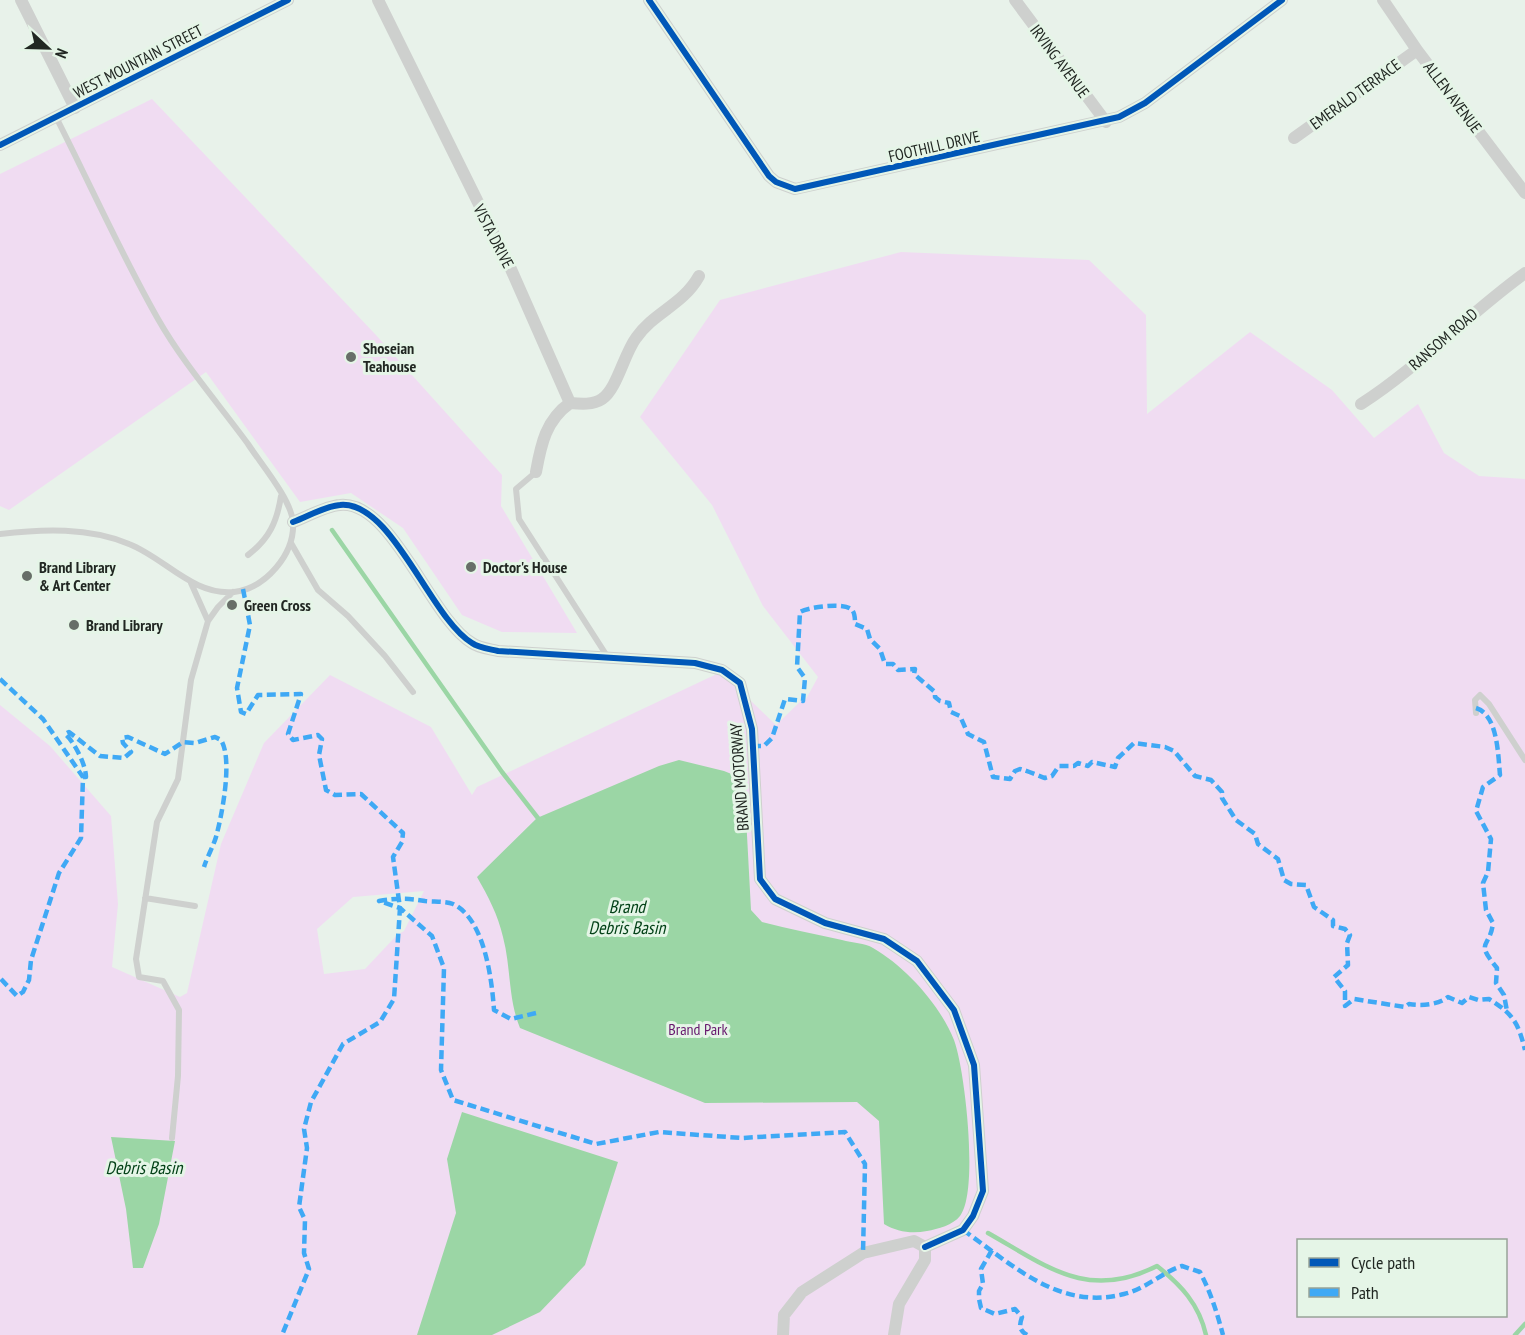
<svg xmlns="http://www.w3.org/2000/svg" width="1525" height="1335" viewBox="0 0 1525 1335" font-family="'PT Sans Narrow',sans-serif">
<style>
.green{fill:#f0dcf2;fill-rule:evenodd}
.water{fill:#9bd6a5}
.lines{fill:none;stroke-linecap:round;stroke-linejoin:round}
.stream{stroke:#9bd6a5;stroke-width:4.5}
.service{stroke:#ced0ce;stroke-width:6}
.minor{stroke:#ced0ce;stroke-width:12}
.quiet{stroke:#3fa9f5;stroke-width:4.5;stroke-dasharray:9 4.5;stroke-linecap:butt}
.cycleway-casing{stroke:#e5f5e7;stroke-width:10}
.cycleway{stroke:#0057b8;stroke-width:6}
.poi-dot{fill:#676e68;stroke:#e5f5e7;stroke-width:2}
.labels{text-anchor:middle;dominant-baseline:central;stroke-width:6;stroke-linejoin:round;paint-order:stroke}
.street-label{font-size:16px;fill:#212722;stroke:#e5f5e7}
.poi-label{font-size:16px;font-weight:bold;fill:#212722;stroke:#e5f5e7;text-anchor:start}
.park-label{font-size:16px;fill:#67186e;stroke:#e5f5e7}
.water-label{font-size:18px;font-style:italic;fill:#044218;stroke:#e5f5e7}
</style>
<rect width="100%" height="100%" fill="#e8f2ea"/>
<path class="green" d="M152,99l223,235 127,141 -1,31 76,127 -75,-1 -40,-17 -59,-87 -52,-35 -51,9 -94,-130 -197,138 -9,-4v-332z
M901,252l188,8 57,55 1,99 103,-82 82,58 42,48 44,-34 26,49 35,23 46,3v856h-1525v-630l50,41 61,70 7,88 -6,63 68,30 7,-4 34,-149 43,-101 66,-68 101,52 41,68 5,-8 244,-115 55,53 27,-26 2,2 13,-24 -55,-71 -51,-101 -72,-88 80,-117zM424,891l-20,40 -7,4 -32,34 -41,5 -7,-45 36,-32zM1298,1240h208v76h-208z"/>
<path class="water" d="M679,760l45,11 20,8 7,131 11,12c27,7 54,12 80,18 10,3 23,3 31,8 33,19 67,57 81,92 11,29 25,152 6,176 -7,9 -22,13 -33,15 -15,3 -30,1 -43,-7l-5,-103 -22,-19 -152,1 -185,-75c-12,-29 -9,-61 -17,-91 -5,-22 -15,-41 -26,-60l60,-59 122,-52z
M462,1112l156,50 -33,103 -45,47 -48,23h-75l39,-122 -9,-54z
M111,1137l64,4 -16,83 -16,44h-10l-7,-59z"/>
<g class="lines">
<path class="stream" d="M332,530l170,242 39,50
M988,1233c60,34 100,68 169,33 24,19 42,38 49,69
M1515,1335l10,-11"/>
<path class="service" d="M536,472l-20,17 3,30 88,137
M0,534c42,-5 89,-7 129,10 36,14 64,52 105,48 32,-4 61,-38 59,-70 -2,-23 -32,-58 -45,-78 -30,-41 -65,-81 -90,-125 -37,-65 -68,-135 -102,-202
M291,543l27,47 30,26 37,40 28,36
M248,555c21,-16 29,-33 33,-59
M191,583l17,38 10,-14 15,-15
M1476,713l-1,-13 5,-5 9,9 36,56
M145,898l50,8
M172,1138l6,-62 1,-66 -16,-29 -24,-4 -3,-18 21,-137 21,-43 13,-99 17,-59"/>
<path class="minor" d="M21,0l54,108
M378,0l132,267 60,136
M649,0l120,176 7,6 19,7 324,-72 26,-14 137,-103
M1015,0l91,122
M1383,0l34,50 108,143
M1294,138l123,-88
M0,145l288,-145
M570,403c11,1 23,2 32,-4 15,-10 22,-45 34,-61 18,-26 47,-33 63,-62
M1361,404c59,-38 107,-90 164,-131
M536,472c5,-28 10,-52 34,-69
M293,522c14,-5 32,-16 47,-17 52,-5 90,113 132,138 7,5 18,6 26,8l197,12 27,7 18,13 12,46 8,150 15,20 50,24 59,16 33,22 37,49 20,55 9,126 -10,25 -10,14 -38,17
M783,1335l1,-20 18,-23 61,-39 51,-12 11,6
M894,1335l5,-31 26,-44v-13"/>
<path class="quiet" d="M243,589l7,36 -13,63 4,24 5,2 12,-19 43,-1 -13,40 5,6 25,-5 4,4 -3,16 7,35 9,5 26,-1 42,39 -1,9 -9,15 7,51 -6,91 -14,23 -37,22 -32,58 -7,27 3,19 -8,59 6,13 -1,33 5,16 -27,66
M0,679l43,40 40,58 -2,61 -22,35 -28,87 -2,20 -6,12 -6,4 -17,-18
M1476,708c22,7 22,47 24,67l-17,12 -7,24 15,28 -3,33 -5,11 3,27 7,13c-3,26 -19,17 4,45l-1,15 8,12 3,16
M752,746h12l8,-8 13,-39 18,2 2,-23 -8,-11 3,-55c8,-5 46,-10 52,-2 3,3 3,10 3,14l12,5 3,10 10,10 5,15h8l5,6 17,-1 -1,5 21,18v5l5,4 9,2 2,9 9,4 8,18 16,8 9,35 17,2 5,-8 5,-2c2,0 22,8 25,9l7,-2 7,-10h15l4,-3 10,3 4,-4 23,5 3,-9 16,-15 31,4 9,4 21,25 16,4 11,12v6l14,22 19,14 3,10 20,15 6,21 7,4 15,1 8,22 19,13v6l12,3 5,6 -3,8 1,22 -14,12 11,14v15l9,-7 51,8 4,-3c12,2 29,1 39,-7l14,6 7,-6 9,3 11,-1c24,15 29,23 36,51
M83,777h3c0,-12 -12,-36 -21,-43l4,-2 31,24 24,2 7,-6 -8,-9 -1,-5 6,-1 37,17 18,-12 12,1 20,-6 6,3c12,19 1,75 -5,97 -3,10 -9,20 -12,30
M536,1013l-25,6 -17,-9c-2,-29 -9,-91 -41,-106 -7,-3 -20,-2 -28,-3 -17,-3 -29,-3 -46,0l21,7 32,28 12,32 -3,102 12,30 143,44 63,-12 83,6 103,-6 20,32 -2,89
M963,1230c50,35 96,81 161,64 22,-5 38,-22 58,-28l18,6c11,21 17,41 23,63
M992,1250l-11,19 2,15 -4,7v8l2,9 14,6 20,-5 7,8c-3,9 -3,13 5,18"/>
<defs>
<path id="cycleway" d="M649,0l120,176 7,6 19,7 324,-72 26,-14 137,-103
M0,145l288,-145
M293,522c14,-5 32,-16 47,-17 52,-5 90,113 132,138 7,5 18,6 26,8l197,12 27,7 18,13 12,46 8,150 15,20 50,24 59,16 33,22 37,49 20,55 9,126 -10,25 -10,14 -38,17"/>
</defs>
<use href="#cycleway" class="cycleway-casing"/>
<use href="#cycleway" class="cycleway"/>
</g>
<g class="poi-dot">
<circle cx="351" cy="357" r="6"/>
<circle cx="471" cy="567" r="6"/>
<circle cx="27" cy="576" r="6"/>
<circle cx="232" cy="605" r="6"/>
<circle cx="74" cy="625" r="6"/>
</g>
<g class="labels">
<g class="street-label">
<text transform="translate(138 61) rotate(-27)">WEST MOUNTAIN STREET</text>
<text transform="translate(1060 61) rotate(53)">IRVING AVENUE</text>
<text transform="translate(1355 94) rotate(-36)">EMERALD TERRACE</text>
<text transform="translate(1453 97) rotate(53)">ALLEN AVENUE</text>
<text transform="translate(934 146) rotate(-13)">FOOTHILL DRIVE</text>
<text transform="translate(494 236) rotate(63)">VISTA DRIVE</text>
<text transform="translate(1443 339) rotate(-41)">RANSOM ROAD</text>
<text transform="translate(739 777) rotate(-94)">BRAND MOTORWAY</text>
</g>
<g class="poi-label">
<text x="363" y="348">Shoseian<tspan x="363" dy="18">Teahouse</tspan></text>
<text x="39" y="567">Brand Library<tspan x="39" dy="18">&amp; Art Center</tspan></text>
<text x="483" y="567">Doctor's House</text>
<text x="244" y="605">Green Cross</text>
<text x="86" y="625">Brand Library</text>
</g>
<g class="park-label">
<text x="698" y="1029">Brand Park</text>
</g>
<g class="water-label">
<text x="627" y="906">Brand<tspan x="627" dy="21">Debris Basin</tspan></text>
<text x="144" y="1167">Debris Basin</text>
</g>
</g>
<rect x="1297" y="1239" width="210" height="78" fill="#e5f5e7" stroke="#97a398" stroke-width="1.5"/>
<rect x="1309" y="1258" width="30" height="9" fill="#0057b8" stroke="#97a398" stroke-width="1.5"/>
<text x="1351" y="1269" font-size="18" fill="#212722">Cycle path</text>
<rect x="1309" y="1288" width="30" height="9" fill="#3fa9f5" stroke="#97a398" stroke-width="1.5"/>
<text x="1351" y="1299" font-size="18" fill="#212722">Path</text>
<g transform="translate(48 48) rotate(112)" stroke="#e5f5e7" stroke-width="4.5" paint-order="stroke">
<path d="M0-4.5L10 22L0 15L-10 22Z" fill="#212722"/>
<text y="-9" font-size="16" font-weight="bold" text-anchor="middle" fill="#212722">N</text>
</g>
</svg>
